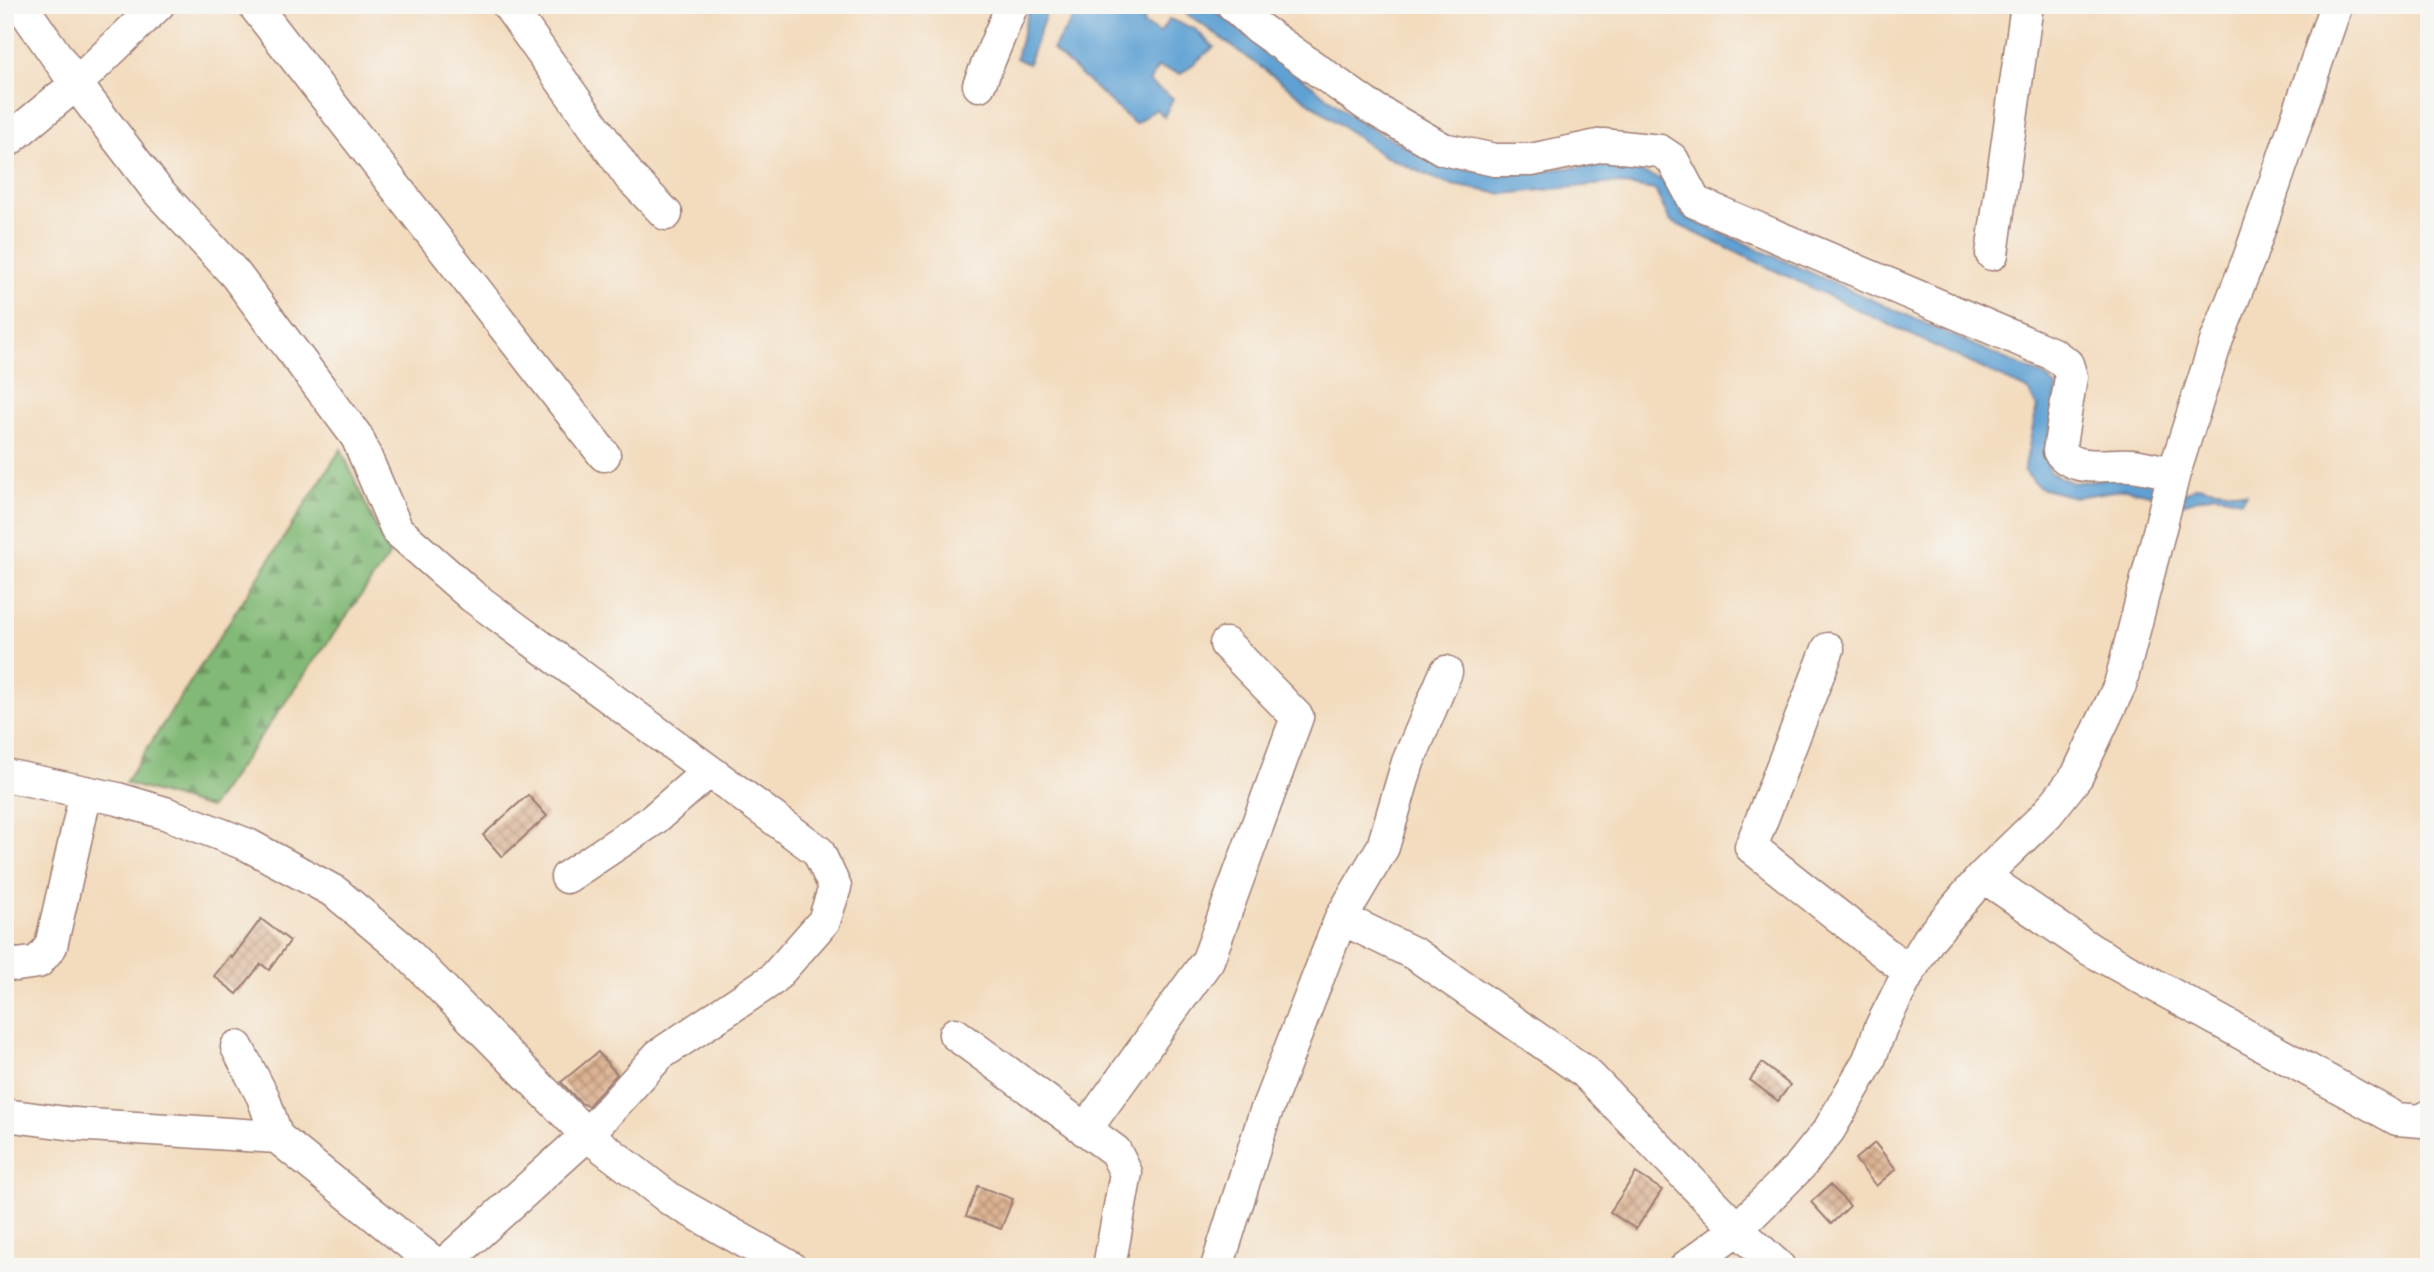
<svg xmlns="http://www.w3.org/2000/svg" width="2434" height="1272" viewBox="0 0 2434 1272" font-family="Mynerve,sans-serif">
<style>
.forest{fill:url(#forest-firs);stroke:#666c50;stroke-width:2}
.water{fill:#5fa1d3;stroke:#54607f;stroke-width:2}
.building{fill:url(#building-cross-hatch)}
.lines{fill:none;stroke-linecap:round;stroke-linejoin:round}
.minor-casing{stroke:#9e7d74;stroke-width:35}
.minor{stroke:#fff;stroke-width:32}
</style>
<defs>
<pattern id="forest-firs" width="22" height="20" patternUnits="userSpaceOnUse" patternTransform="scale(1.75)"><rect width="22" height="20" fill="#82b976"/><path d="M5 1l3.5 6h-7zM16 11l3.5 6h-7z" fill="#6c9661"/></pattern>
<pattern id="building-cross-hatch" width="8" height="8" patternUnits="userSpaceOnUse" patternTransform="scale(1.75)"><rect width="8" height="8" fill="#dbb292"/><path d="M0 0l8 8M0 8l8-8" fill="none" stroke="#b49077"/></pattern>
</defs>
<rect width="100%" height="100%" fill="#f6f6f2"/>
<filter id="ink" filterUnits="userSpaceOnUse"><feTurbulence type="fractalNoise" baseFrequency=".0143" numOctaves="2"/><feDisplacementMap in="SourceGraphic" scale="14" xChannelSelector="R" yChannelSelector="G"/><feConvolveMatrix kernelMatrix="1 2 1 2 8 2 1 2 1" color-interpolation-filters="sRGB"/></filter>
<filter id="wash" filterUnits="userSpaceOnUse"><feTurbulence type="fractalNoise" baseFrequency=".00686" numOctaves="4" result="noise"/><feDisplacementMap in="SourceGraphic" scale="28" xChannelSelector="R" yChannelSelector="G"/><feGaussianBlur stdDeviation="1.57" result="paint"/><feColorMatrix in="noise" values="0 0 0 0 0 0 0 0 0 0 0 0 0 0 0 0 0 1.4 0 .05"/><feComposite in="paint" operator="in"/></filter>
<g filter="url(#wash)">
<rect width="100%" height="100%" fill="#f3dbbd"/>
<path class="forest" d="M341,449l48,107 -179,252 -85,-25z"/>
<path class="water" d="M1030,5h19l-21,59 -12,-6z
M1083,5h55l9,6 -4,13 17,9 9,-14 26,10 19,18 -33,27 -23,-7 -9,15 24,16 -9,19 -8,-8 -21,15 -83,-75z
M1172,5h35l154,118 78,41 55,10 121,-10 54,18 14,34 363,161 11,11 -11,71 3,13 24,11 61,-9 29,8 -4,14 -32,-7 -52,8 -35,-9 -16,-17 13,-64 -9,-17 -358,-169 -15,-31 -42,-7 -110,11 -56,-10 -65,-29 -186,-135z
M2196,486l50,7 -5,7 -27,-6 -35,11 4,-11z"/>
<g id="blocks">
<path class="building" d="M528,795l19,21 -45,41 -19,-22z
M261,919l29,22 -21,29 -8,-6 -24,30 -23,-18 16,-20 2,2z
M598,1052l19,22 -29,32 -7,-3 -20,-21z
M1762,1063l28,22 -12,16 -28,-21z
M1875,1143l21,26 -20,17 -21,-27z
M1636,1173l26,17 -26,39 -26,-17z
M1830,1185l20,21 -19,18 -20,-22z
M978,1186l35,13 -12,30 -35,-13z"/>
</g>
</g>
<g filter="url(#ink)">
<use href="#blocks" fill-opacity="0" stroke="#9e7d74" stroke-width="2"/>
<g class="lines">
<defs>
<path id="minor" d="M21,5l55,79 81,106 78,84 122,163 40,93 75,66 346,255 17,36 -11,34 -51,58 -114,76 -72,80 -146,132
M254,5l350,450
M508,5l122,172 36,37
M1233,5l24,22 110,78 76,44 52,11h36l72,-15 57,6 12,8 23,43 358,152 14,10 4,13 -12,74c16,22 48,12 72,14 14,1 29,6 43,8
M979,85l33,-80
M5,143l71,-59 82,-79
M1992,254l35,-249
M1828,649l-77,198 158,125
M5,775l113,24 47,14 83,32 87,47 68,57 184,186 83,64 120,68
M1983,876l108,74 306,169 25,2 7,-5
M567,877l86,-57 56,-49
M1341,918l74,36 170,118 152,157 42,38
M5,963l12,2 21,-3 13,-16 35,-154
M955,1034l160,117 11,22 -17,94
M237,1047l26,50 14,40 162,130
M5,1115l69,9 203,13
M1085,1130l123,-170 89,-243 -71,-73
M1217,1267l47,-150 77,-199 42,-71 25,-85 38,-90
M1686,1267l51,-38 63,-63 29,-36 40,-70 12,-33 28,-55 20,-33 54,-63 64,-62 30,-38 43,-91 54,-212 43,-134 33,-83 86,-251"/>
</defs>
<use href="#minor" class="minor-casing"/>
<use href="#minor" class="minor"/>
</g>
</g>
<rect width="2434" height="1272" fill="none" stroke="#f6f6f2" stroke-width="28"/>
</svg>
